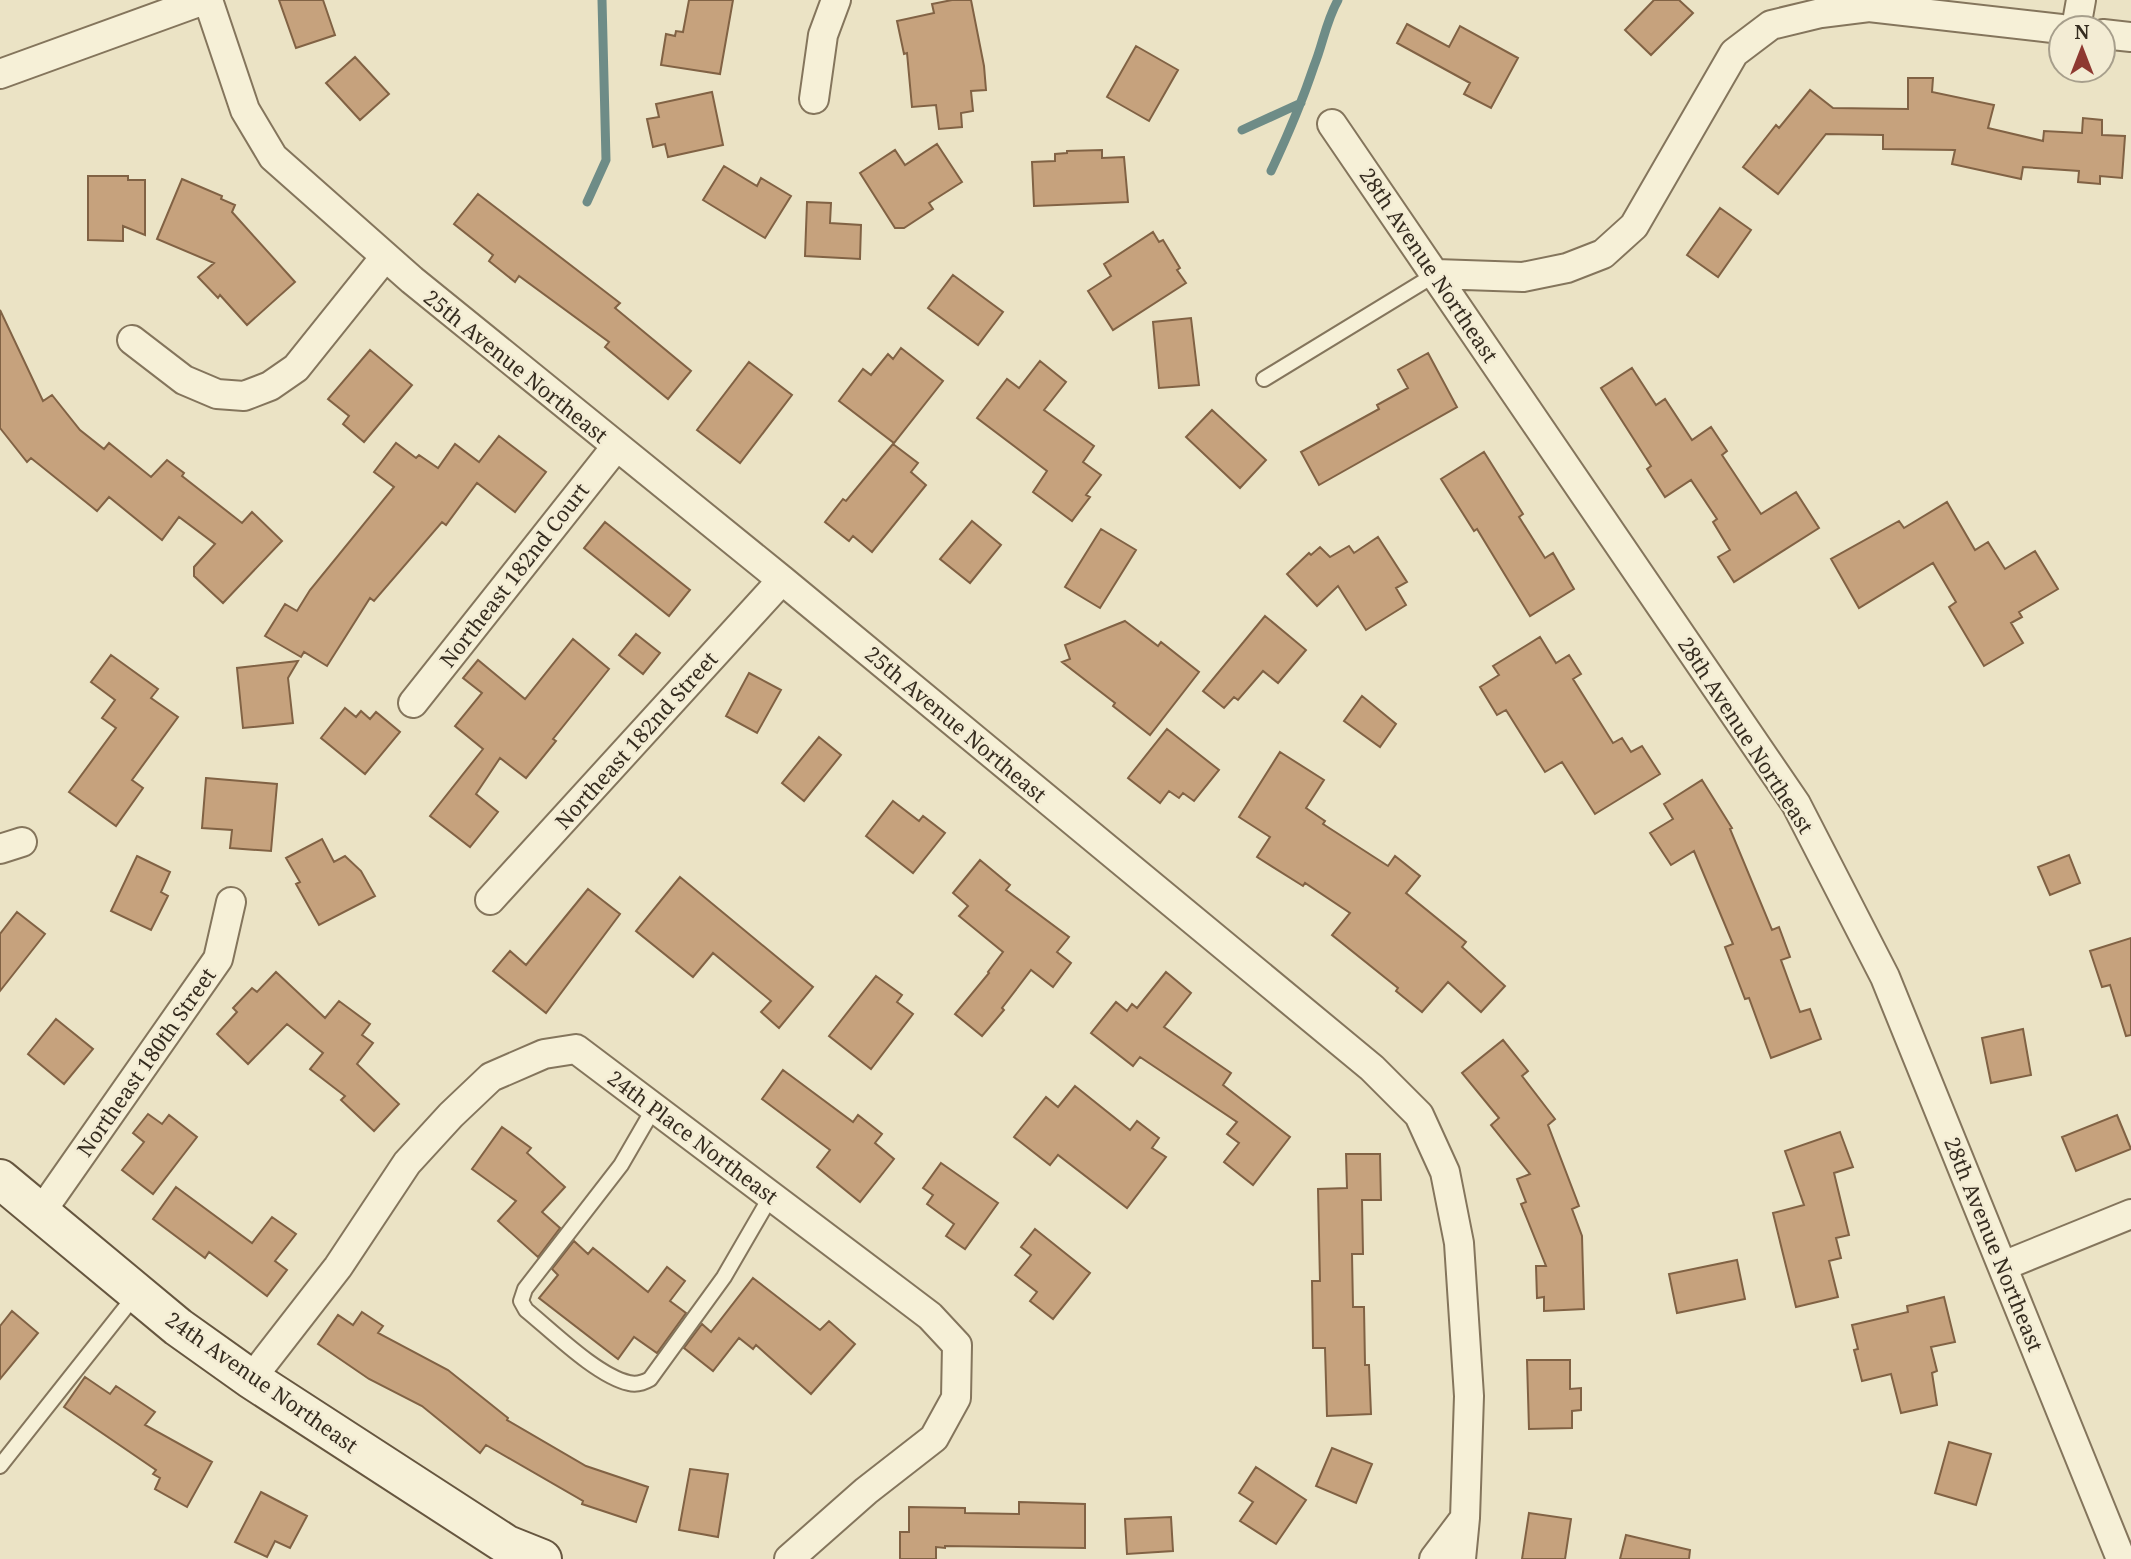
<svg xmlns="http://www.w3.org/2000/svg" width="2131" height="1559" viewBox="0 0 2131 1559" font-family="'Noto Serif',serif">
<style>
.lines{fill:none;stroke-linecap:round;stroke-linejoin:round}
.stream{stroke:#6e8c87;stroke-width:9}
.building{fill:#c6a27d;stroke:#816244;stroke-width:2}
.service-casing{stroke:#84755c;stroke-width:18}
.minor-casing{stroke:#84755c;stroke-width:32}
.secondary-casing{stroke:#66563f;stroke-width:42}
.service{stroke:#f6f0d7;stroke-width:14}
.minor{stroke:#f6f0d7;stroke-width:28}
.secondary{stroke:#f6f0d7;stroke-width:38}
.labels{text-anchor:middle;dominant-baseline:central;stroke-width:5;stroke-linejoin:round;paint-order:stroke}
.street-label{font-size:21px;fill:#352c1f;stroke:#f3ecd4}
</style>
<rect width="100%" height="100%" fill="#ebe3c5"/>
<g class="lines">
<path class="stream" d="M1242,130l59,-27
M1271,171c16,-34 31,-69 43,-105 9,-22 12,-45 24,-66
M587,202l19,-42 -4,-160"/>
</g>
<path class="building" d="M279,0h44l12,35 -39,13z
M689,0h44l-13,74 -59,-9 5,-31 9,2 1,-5 7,1z
M952,0h19l13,66 2,24 -15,1 2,20 -12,2 1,14 -23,2 -3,-24 -24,2 -5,-54 -3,1 -7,-33 37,-8 -2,-9z
M1654,0h25l14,13 -42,42 -26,-25z
M1407,24l42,23 11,-21 58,32 -27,50 -27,-14 6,-11 -73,-40z
M1136,46l42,24 -29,51 -42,-24z
M355,57l34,37 -29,26 -34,-37z
M1908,78h25l-1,14 62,13 -6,23 55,13 1,-10 38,2 1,-15 19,2v15l23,1 -3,42 -22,-2v8l-22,-2 1,-11 -56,-4 -2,12 -69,-15 3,-14 -72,-1v-14l-57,-1 -48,60 -35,-27 33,-42 3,3 31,-38 23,18 75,1z
M712,92l11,53 -55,12 -3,-13 -12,3 -6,-28 12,-2 -3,-13z
M937,144l25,38 -33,21 4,6 -29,19h-9l-35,-55 35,-23 10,15z
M1102,150v8l22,-1 4,45 -94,4 -2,-44 23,-1v-7l12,-1v-2z
M724,166l33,20 4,-8 30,18 -26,42 -62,-38z
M88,176h40v4h17v55l-22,-9v15l-35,-1z
M182,179l40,17 -1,3 14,6 -3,7 63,70 -48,43 -27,-30 -2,3 -20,-21 16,-14 -57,-24z
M478,194l142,109 -5,5 76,63 -23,28 -63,-52 4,-5 -90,-66 -4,6 -26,-21 4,-6 -39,-31z
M807,202l24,1 -1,20 31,2 -1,34 -55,-3z
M1720,208l31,22 -33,47 -31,-22z
M1153,232l6,10 4,-2 17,28 -3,2 9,13 -73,47 -25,-39 23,-15 -7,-12z
M953,275l50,37 -25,33 -50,-37z
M0,310l43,91 9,-6 28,35 24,19 5,-6 42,34 16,-17 17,13 -2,3 60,47 10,-11 30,29 -59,62 -29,-27v-9l21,-23 -36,-27 -17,23 -53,-43 -12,14 -66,-53 -4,4 -27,-34z
M1191,318l8,67 -40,3 -6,-66z
M901,348l42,33 -49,62 -55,-42 24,-32 8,6 17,-21 5,5z
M370,350l42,35 -48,57 -21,-18 6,-8 -21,-17z
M1428,353l29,54 -138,78 -18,-33 78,-43 -2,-4 31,-17 -10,-18z
M1040,361l26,21 -22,28 50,36 -11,16 18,13 -15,20 4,2 -18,24 -39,-29 14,-21 -70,-53 30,-39 12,9z
M749,362l43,33 -52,68 -43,-33z
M1632,368l24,37 9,-6 27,41 19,-13 16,24 -5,4 39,59 35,-22 23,36 -85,54 -16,-25 12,-7 -17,-28 4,-3 -26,-39 -26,17 -18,-28 4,-3 -50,-78z
M1212,410l54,50 -26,28 -54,-51z
M499,436l47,36 -31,40 -38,-29 -31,42 -4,-3 -68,79 -4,-3 -43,68 -23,-14 -3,5 -36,-21 20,-32 12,7 13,-21 84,-103 -20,-15 22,-29 20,15 3,-3 19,13 17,-24 24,18z
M893,444l25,19 -7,9 15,13 -54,67 -19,-16 -4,5 -24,-19 18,-23 3,2z
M1484,452l39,62 -4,3 26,41 8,-5 21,36 -44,27 -53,-87 -3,2 -33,-52z
M1947,502l28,48 13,-8 17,27 30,-18 23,38 -39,23 3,5 -11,6 12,20 -39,23 -35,-59 7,-5 -23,-39 -74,45 -28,-49 68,-38 5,7z
M972,521l29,24 -31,38 -30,-24z
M605,522l85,68 -21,26 -85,-68z
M1101,529l35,21 -36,58 -35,-21z
M1378,537l29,45 -11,6 10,17 -40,25 -28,-44 -21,20 -30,-32 22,-21 2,2 9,-8 10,10 19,-11 5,7z
M1265,616l41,34 -28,33 -15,-12 -25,29 -4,-3 -10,11 -21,-17z
M1125,621l33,25 3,-4 38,30 -49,63 -37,-29 2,-3 -53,-41 8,-3 -5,-14z
M636,634l24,19 -17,21 -24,-19z
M1540,637l16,26 13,-8 12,19 -8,5 40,64 9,-5 9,14 11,-6 18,28 -65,40 -33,-52 -17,10 -39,-62 -9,5 -17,-28 19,-12 -6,-9z
M573,639l36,30 -56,70 3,2 -30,37 -26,-20 -24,36 22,18 -28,35 -40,-31 53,-67 -28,-23 27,-33 -19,-15 15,-18 47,39z
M111,655l47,34 -7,9 27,19 -46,63 11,8 -27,38 -47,-34 47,-64 -14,-10 13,-18 -24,-18z
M298,661l-10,17 5,45 -50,5 -6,-60z
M749,673l32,17 -24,43 -31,-17z
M1362,696l34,28 -16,23 -36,-26z
M345,708l11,9 5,-6 9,8 6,-7 24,20 -35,42 -44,-36z
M1167,729l52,41 -25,31 -11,-8 -4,5 -10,-7 -9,12 -32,-25z
M819,737l22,18 -37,46 -22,-18z
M1280,752l44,28 -18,28 19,13 -2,3 65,42 7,-10 25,20 -14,17 60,49 -4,5 43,39 -24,26 -33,-30 -26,30 -26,-21 2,-3 -66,-53 18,-22 -45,-30 -2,3 -46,-29 13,-20 -31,-20z
M206,778l71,6 -6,67 -41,-3 2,-18 -30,-2z
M1702,780l30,48 -2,1 42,101 7,-3 11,30 -9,3 19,52 10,-3 11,30 -50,19 -22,-60 -4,1 -20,-52 8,-3 -39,-93 -23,14 -21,-32 23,-14 -9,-15z
M893,801l26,20 4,-5 22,17 -32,40 -47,-37z
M322,839l12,23 11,-6 16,15 14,25 -56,29 -23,-41 4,-2 -14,-24z
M2069,855l11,28 -30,12 -12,-28z
M137,856l33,16 -9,20 7,4 -17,34 -40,-19z
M980,860l30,25 -4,5 63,47 -12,15 14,11 -18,24 -22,-17 -29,38 2,2 -22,26 -27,-22 34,-41 -1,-1 15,-20 -44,-36 9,-10 -15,-13z
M680,877l133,110 -34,41 -18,-16 10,-11 -58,-48 -20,24 -57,-46z
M588,889l32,25 -74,99 -53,-42 17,-20 16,14z
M17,912l28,22 -45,57v-57z
M2131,938v97l-5,1 -16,-51 -8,2 -12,-36z
M276,972l49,46 14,-17 31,23 -8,11 11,8 -16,21 42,40 -25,27 -33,-31 4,-4 -35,-27 13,-16 -36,-29 -39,40 -31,-30 20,-22 -4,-4 19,-20 5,4z
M1166,972l25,21 -27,34 67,46 -8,12 67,52 -37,48 -29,-23 15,-19 -12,-9 10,-12 -97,-65 -7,9 -42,-33 25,-31 11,9 5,-7 5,4z
M876,976l26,19 -5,7 16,12 -42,55 -42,-33z
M56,1019l37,30 -29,35 -36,-30z
M2023,1029l8,46 -40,8 -9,-45z
M1503,1040l25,31 -6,5 33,43 -7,6 31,81 -7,3 10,27 2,73 -40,2v-14l-7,1 -1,-32h10l-25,-62 5,-2 -9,-23 13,-5 -39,-49 8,-7 -37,-45z
M783,1070l70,52 5,-7 24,19 -7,9 19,16 -34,43 -43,-35 13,-17 -68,-51z
M1075,1086l55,44 7,-9 22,17 -7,10 14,9 -39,51 -69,-53 -8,10 -36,-28 32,-40 12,10z
M148,1114l14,10 7,-9 28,22 -44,57 -31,-24 22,-28 -11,-9z
M2117,1115l14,34 -55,22 -14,-34z
M502,1127l29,21 -4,5 38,34 -23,25 18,16 -22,29 -40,-36 18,-20 -44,-32z
M1840,1132l13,35 -19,6 15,62 -13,3 5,20 -12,3 9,36 -42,10 -23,-94 31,-8 -19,-54z
M1346,1154h34l1,46h-19l1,54h-11l1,53h11l1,58h4l2,49 -44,2 -2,-68h-12l-1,-67h8l-2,-92 29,-1z
M941,1163l57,40 -33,46 -19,-13 8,-12 -27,-20 6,-9 -10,-7z
M176,1187l76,56 20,-26 24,17 -21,27 12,9 -20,26 -58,-44 -4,6 -52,-39z
M1035,1229l55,44 -37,46 -23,-18 7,-9 -22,-17 16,-20 -10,-8z
M574,1241l14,13 5,-6 55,44 19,-25 18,14 -15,20 16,12 -29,40 -23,-16 -16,22 -79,-61 19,-23 -6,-6z
M1737,1260l8,39 -68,14 -8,-39z
M753,1278l67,52 9,-9 26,23 -44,50 -55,-49 -3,4 -14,-11 -26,33 -29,-23 18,-24 9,8z
M1944,1297l11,45 -24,5 6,24 -5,2 5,32 -36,8 -10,-39 -29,7 -8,-31 4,-1 -6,-24 56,-13 -1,-6z
M12,1311l26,22 -38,46v-53z
M362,1312l21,14 -5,7 70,37 60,48 -1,2 79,46 62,21 -12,35 -54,-18 1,-3 -97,-56 -6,8 -58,-47 -53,-27 -51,-35 20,-29 15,10z
M1527,1360h43v29l11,-1v22l-9,1v17l-43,1z
M85,1377l25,17 6,-8 39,26 -10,13 67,37 -25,45 -32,-18 5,-11 -7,-4 3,-4 -92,-63z
M1949,1442l42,12 -15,51 -41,-12z
M1332,1448l40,16 -16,39 -40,-17z
M1256,1467l50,33 -30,44 -36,-23 13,-19 -14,-9z
M690,1469l38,5 -10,63 -39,-7z
M261,1492l46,24 -17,32 -15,-7 -8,16 -32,-15z
M1019,1502l66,2v44l-140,-2v2l-9,-1v12h-36v-27h9v-25l56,1v5l54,1z
M1529,1513l42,6 -6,40h-43z
M1171,1517l2,34 -46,3 -2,-35z
M1626,1535l64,15 -1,9h-69z"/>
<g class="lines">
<defs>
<path id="service" d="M1264,379l172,-105
M654,1108l-33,57 -96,124 -4,12 5,9c26,21 71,66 103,73 8,2 14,0 21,-4l74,-102 47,-81
M0,1466l137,-173"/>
<path id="minor" d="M208,0l37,110 28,47 139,123 370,300 590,488 47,47 26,57 14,71 10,153 -4,122 -4,41
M2076,28l5,-28
M2103,34l28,3
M0,74l204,-74
M814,99l9,-64 13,-35
M1332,124l464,680 89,173 236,582
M1436,274l87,3 44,-9 36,-14 31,-28 100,-173 37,-28 50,-12 48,-6 192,22
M132,340l52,40 33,14 27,2 26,-10 26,-18 89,-111
M413,703l203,-256
M0,849l22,-7
M490,900l292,-320
M41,1212l177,-253 13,-57
M2003,1266l128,-52
M251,1379l87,-112 69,-104 44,-48 40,-38 53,-23 32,-5 321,242 33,25 27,29 -1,53 -22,40 -68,53 -77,68
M1434,1559l31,-41"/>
<path id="secondary" d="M0,1179l178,148 73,52 256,166 35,14"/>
</defs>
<use href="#service" class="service-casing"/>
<use href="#minor" class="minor-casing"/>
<use href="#secondary" class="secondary-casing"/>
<use href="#service" class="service"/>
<use href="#minor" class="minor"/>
<use href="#secondary" class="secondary"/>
</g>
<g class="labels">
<g class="street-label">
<text transform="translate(1429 265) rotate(56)">28th Avenue Northeast</text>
<text transform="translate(516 366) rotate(39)">25th Avenue Northeast</text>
<text transform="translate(514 575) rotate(-52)">Northeast 182nd Court</text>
<text transform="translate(956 724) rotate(40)">25th Avenue Northeast</text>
<text transform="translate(1746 735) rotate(57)">28th Avenue Northeast</text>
<text transform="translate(636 740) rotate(-48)">Northeast 182nd Street</text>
<text transform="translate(146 1062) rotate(-55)">Northeast 180th Street</text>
<text transform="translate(693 1137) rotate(37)">24th Place Northeast</text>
<text transform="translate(1994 1244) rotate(68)">28th Avenue Northeast</text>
<text transform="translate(262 1382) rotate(35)">24th Avenue Northeast</text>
</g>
</g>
<g transform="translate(2082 49)"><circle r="33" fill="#f3ecd4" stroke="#a79f8c" stroke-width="2"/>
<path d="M0-5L12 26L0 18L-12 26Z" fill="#8e3931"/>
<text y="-10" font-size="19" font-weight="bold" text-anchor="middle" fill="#352c1f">N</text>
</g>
</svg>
